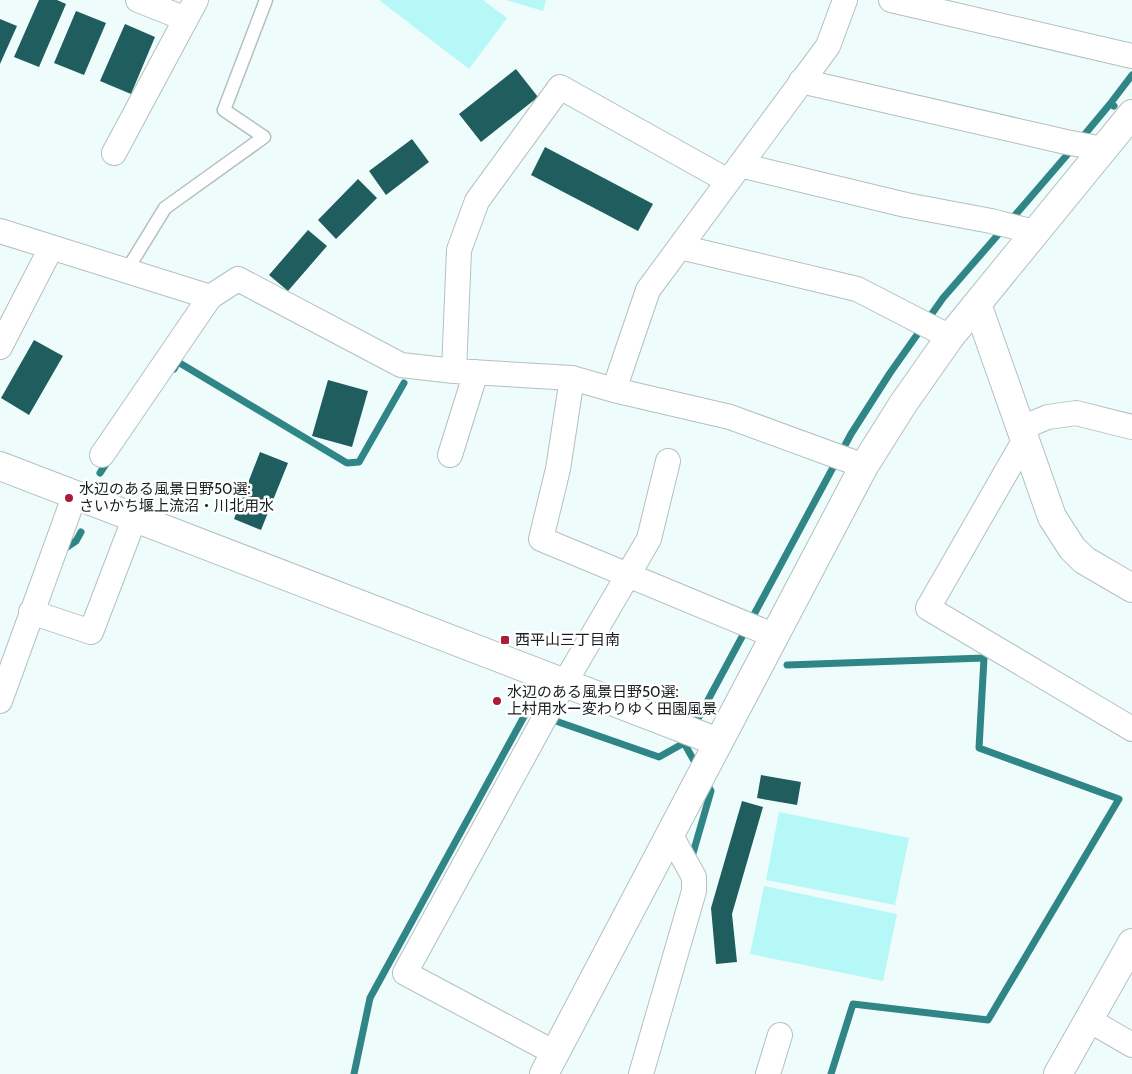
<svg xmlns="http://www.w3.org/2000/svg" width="1132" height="1074" viewBox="0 0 1132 1074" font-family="Cabin,'Noto Sans JP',sans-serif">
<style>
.green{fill:#b6f7f8}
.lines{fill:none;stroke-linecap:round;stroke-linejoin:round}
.stream{stroke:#308687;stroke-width:7}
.building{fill:#1f5d5e}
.service-casing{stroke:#b4c0c0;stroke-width:15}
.minor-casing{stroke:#b4c0c0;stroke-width:26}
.tertiary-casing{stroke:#b4c0c0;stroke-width:30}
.service{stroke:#fff;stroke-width:12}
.minor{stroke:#fff;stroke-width:24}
.tertiary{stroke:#fff;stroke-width:28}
.poi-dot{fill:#ae1a39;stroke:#fff;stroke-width:2}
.labels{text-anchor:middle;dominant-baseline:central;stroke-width:5;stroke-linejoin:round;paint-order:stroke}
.poi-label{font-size:15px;fill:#191e1e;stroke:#fff;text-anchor:start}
</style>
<rect width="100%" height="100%" fill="#effcfc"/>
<path class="green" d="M379,0h104l24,18 -38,51z
M506,0h40l-3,11z
M779,812l130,26 -14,67 -129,-25z
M764,886l133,28 -14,67 -133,-27z"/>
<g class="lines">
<path class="stream" d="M1110,104l22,-29
M1080,140l30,-36 4,2
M1010,221l63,-73
M174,369l4,-7 169,101 12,-1 45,-79
M100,473l9,-14
M61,551l15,-10 5,-9
M787,665l197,-7 -5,90 140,51 -131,221 -135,-16 -22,70
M694,726l157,-292 39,-61 53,-75 60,-69
M684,743l13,23
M691,860l20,-69 -5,-9
M354,1074l16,-76 157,-287 132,46 25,-14 5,-8"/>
</g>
<path class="building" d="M39,0h18l9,4 -27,63 -25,-10z
M76,11l30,12 -22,52 -30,-12z
M0,19l17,7 -17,38z
M125,24l30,13 -24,57 -31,-13z
M516,69l22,28 -57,45 -22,-28z
M412,139l17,23 -43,33 -17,-24z
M545,147l108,57 -15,27 -107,-56z
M358,179l19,19 -41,41 -18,-19z
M308,230l19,16 -39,45 -19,-16z
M34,340l29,16 -34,59 -28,-17z
M328,380l40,11 -16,56 -40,-11z
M260,452l28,11 -27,67 -27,-11z
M761,775l40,7 -4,23 -40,-7z
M742,801l21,6 -31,107 5,48 -21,2 -5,-56z"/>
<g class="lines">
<defs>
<path id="service" d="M127,270l38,-62 99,-71 -40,-27 42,-110"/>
<path id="minor" d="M138,0l48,19
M891,0l241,56
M801,81l265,61 37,7
M114,153l82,-153
M740,165l166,40 85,16 43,11
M0,231l210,66 28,-18 163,86 53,6 118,7 42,12 116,27 134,49
M680,247l177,42 93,48
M0,347l51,-99
M454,371l5,-121 18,-49 83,-114 168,94
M572,378l-14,91 -17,70 234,97
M614,390l34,-100 180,-244 17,-46
M1021,428l27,-11 28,-4 56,14
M1024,441l-96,167 204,121
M102,455l108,-158
M450,455l26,-83
M31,612l60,20 44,-115
M0,701l75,-207
M1089,1020l43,25
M555,1053l-150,-80 145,-265 99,-169 19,-78
M641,1074l53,-183v-14l-24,-43
M768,1074l12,-39"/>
<path id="tertiary" d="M977,304l75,213 20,31 12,12 48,28
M0,466l718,276
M544,1074l320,-608 39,-62 47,-67 182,-223
M1058,1074l74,-131"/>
</defs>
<use href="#service" class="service-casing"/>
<use href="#minor" class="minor-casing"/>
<use href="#tertiary" class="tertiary-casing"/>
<use href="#service" class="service"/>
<use href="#minor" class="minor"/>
<use href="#tertiary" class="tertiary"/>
</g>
<g class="poi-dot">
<circle cx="69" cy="498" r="5"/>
<rect x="500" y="635" width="10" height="10" rx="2.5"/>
<circle cx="497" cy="701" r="5"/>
</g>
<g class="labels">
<g class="poi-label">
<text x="79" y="489">水辺のある風景日野50選:<tspan x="79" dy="17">さいかち堰上流沼・川北用水</tspan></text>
<text x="515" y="640">西平山三丁目南</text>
<text x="507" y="692">水辺のある風景日野50選:<tspan x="507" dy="17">上村用水ー変わりゆく田園風景</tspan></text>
</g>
</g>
</svg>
